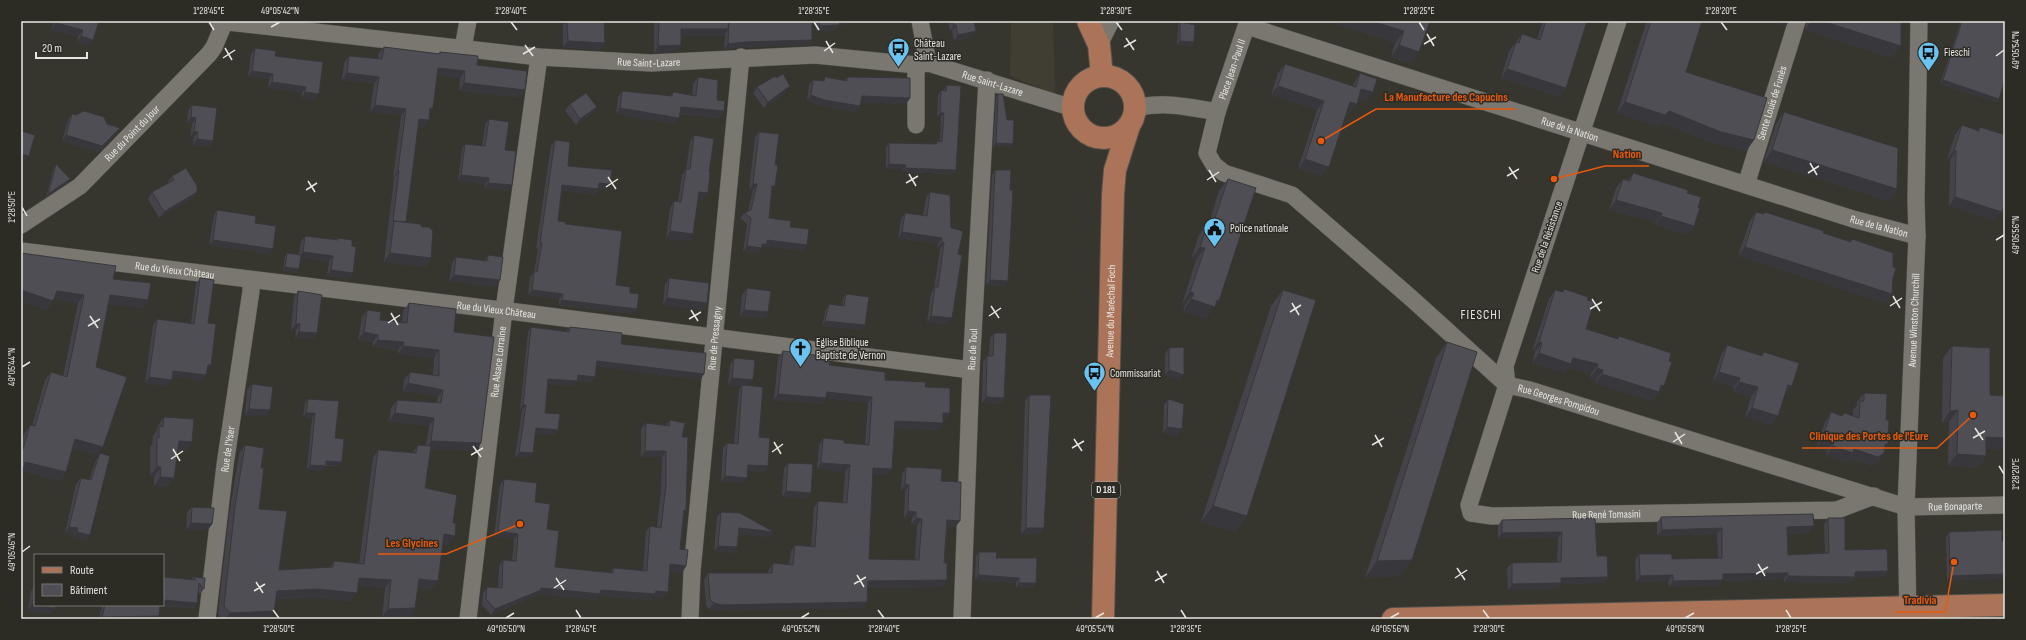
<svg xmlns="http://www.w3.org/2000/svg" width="2026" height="640" viewBox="0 0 2026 640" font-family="'Sofia Sans Condensed',sans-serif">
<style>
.built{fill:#403e32}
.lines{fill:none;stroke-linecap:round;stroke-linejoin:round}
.minor-casing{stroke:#52514b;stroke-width:18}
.primary-casing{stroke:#52514b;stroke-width:24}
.minor{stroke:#79776f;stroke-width:17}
.primary{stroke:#ab7358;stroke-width:22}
.wall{fill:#454349}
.shaded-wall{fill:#38373c}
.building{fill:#504e55;stroke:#38373c}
.ticks{fill:none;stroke:#e7e6e1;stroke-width:1.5}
.labels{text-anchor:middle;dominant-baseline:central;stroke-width:3;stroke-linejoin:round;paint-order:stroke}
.shield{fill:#2c2b24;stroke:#afaea8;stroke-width:1}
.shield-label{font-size:10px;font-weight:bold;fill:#e7e6e1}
.poi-label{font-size:11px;fill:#e7e6e1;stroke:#2c2b24;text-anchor:start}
.street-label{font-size:11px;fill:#e7e6e1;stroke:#2c2b24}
.quarter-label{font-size:13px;letter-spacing:1px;fill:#e7e6e1;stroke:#2c2b24}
.leader{fill:none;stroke:#e8590c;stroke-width:1.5}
.callout-dot{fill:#e8590c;stroke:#2c2b24;stroke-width:1.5}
.callout-label{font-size:12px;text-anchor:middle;font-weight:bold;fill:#e8590c;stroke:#2c2b24;stroke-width:3;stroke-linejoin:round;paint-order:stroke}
.neatline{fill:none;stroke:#e7e6e1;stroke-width:1.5}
.ticks-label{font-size:10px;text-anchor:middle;fill:#e7e6e1}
</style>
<rect width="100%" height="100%" fill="#36352e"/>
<path class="built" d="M1011,21h42l2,73 -45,-18z"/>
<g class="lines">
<defs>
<g id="minor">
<path id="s1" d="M219,21l320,36 112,6 164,-8 101,10 12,-2 145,45"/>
<path d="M920,21l8,42"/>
<path id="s2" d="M1618,21l-113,345 2,19 -38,120 2,8 21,3 345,-6 37,-14"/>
<path id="s3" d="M1247,26l606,193 64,17"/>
<path d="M1099,45l12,-24"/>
<path d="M463,48l5,-27"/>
<path d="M916,65v60"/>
<path id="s4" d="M1136,108c28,-7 53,-1 81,4l31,-91"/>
<path id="s5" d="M1217,112l-10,41 7,12 10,8 68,22 119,103 96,87 23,5 376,117 99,-2"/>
<path id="s6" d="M1746,185l51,-164"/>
<path id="s7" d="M21,225l59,-39 129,-132 5,-7 11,-26"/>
<path id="s8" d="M21,251l496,61 454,58"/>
<path id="s9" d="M207,619l18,-154 26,-174v-11"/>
<path id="s10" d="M468,619l36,-309 35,-253"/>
<path id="s11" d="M690,619l2,-48 49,-514"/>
<path id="s12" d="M962,619l9,-249 16,-290"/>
<path id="s13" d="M1908,619l-2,-112 11,-271 -1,-36 3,-179"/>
</g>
<g id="primary">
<path d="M1088,21l11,24 3,31"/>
<circle cx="1104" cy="107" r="31"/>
<path id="s14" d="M1103,619l10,-425 2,-24 14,-44"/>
<path d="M1393,619l612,-14"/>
</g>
</defs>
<use href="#minor" class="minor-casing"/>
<use href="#primary" class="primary-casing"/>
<use href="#minor" class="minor"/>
<use href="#primary" class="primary"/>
</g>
<path class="wall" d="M54,21h45l-10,25 -12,-4 1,-5 -27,-7z
M566,21h38l-4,29 -37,-3v-22z
M656,21h156l-3,24 -67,2 -18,2 1,-15 -1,2h-43v9l-5,7 -22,1v-30z
M815,21h33l-2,4h-8l-3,5 -19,1z
M948,21h26l2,10 -5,6 -17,4 -2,-10h-2z
M1326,21h104l-19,42 -20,-6 4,-14z
M1543,21h43l-20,67 -7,9 -58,-19 8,-27 13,-17 15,5z
M1647,21h55l-16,51 68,68 -8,11 -33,-8 -52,-20 -4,3 -40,-13 29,-90z
M1806,21h95l-9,37 -87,-28z
M1961,21h44l-9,81 -56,-18z
M1180,22l12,24 -15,-2 1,-19z
M384,47l55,7 1,-2 37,13 48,25 -5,7 -61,-6 1,-13 -23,-3 -7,38 -6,15 -6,-1 -12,95 25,36 -6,9 -41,-5 10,-84h-1l8,-62 -31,-4 4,-28 -32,-4 2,-17 5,-7 29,3v-5z
M255,48l20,8 48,6 -8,38 -14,-2 1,-5 -34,-5 1,-9 -21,-2 3,-23z
M1285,64l68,22 1,-3 6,-10 13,19 -7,10 -8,-3 -1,5 -7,9 -3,-1 -25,64 -24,-7 19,-59 -46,-15 7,-22z
M698,77l19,23 7,11 -5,7 -39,-4 -6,10 -58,-10 2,-17 4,-6 48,5 3,-4 19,3 1,-11z
M825,77l20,3 2,-3 63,21 -4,6 -45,-2 -5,10 -36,-6 -13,-5 2,-16 4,-5 9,1z
M947,85l9,85 -3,4 -51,-2 1,-3h-17v-21l3,-5 46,1 2,-3 3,1 1,-25h-4l1,-22 3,-5 3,1v-2z
M757,87l29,5 -22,16 -11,-15z
M998,94l9,26 6,24 -2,3h-18l3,-50z
M570,104l27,3 -5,6 -16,12 -11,-14z
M192,105l21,36 -4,6 -16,-2 1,-8h-4l2,-13 -5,-1 1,-12z
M1784,112l113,77 -8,12 -125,-39 12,-38z
M72,114l4,1 44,13 -4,6 -18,18 -36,-11 6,-21z
M489,119l16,31 7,35 -4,6 -24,-3 1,-4 -27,-3 4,-32 3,-5 17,2 3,-21z
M1962,125l16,5 2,-3 15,94 -46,-15 1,-46 -3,-1 8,-24z
M759,132l16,33v21l-3,5 -3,27 21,9 13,24 -38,-5 -2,3h-3l-2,4 -15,-1 4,-28 -7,-6 4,-5 4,-2 5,-21 -4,-1 6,-52z
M694,135l9,65 -5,-1 -9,42 -23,-3 4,-30 4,-7 4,1 4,-27 4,-6 4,-27z
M555,140l13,26 42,18 -4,5h-8l-3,6 -33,-5 -4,31 7,3 51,61 14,8 3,21 -74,-9v-6l-31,-4 2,-18 4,-5 4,-23 -2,-1 15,-102z
M56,164l12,18 -22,15 8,-30z
M995,170l13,111 -4,5 -18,-1 6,-110z
M1633,173l54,20 11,15 -10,27 -33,-10 1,-3 -47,-12 7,-22 7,-9 5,1z
M172,176l25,16 -4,6 -34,20 -11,-19 4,-7 16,-9v-1z
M1228,179l-17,134h-1l-4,6 -23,-8 2,-6 -3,-1 14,-44 -5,-1 8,-24 9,-12h1l10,-32z
M930,192l21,36 7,26 -10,71 -21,-3 4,-29 3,-5 6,-39 -3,-1 1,-4 -40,-6 3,-19 4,-6 18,2 3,-17z
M217,210l38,13 18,26 -4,5 -60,-9 5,-30z
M1756,212l8,2 1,-2 58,21 27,8 2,-2 41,28 -1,27 -6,9 -148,-47 12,-35z
M305,236l31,4 2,-2 14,8 -3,33 -22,-3 2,-15 -28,-3 -4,14 -14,-1 2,-15 2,-3 12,1 2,-12z
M488,255l12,25 -4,7 -47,-6 3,-18 4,-6 28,4z
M200,278l8,45 -1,48 -5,10 -30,-4 -5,9 -22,-3 8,-58 4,-6 34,4 5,-39z
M669,278l38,25 -4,7 -40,-5 2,-21z
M113,279l35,21 -5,8 -35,-4 -12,63 1,88 -25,-7 -6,24 -6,9 -38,-10 -1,1v-27l3,-11 6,-9 2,1 13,-46 6,-8 12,4 15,-73 -24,-4 -7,11 -26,-9z
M747,288l21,24 -4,6 -24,-2 2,-21z
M1564,289l23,11 -1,29 31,10 2,-3 39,60 -2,-1 -4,6 -57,-18 1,-3 -6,-2 1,-4 -23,-6 -4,5 -32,-10 3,-11 -3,-1 17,-52 6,-9 7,2z
M1283,290l-36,226 -11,16 -35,-10 70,-216z
M298,291l19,42 -4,6 -18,-1 1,-8h-5l3,-33z
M846,294l16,36 -40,-4 4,-17 3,-5 13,2 1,-7z
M409,303l45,29 27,111 -6,8 -45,-2 -5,39 24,57 -7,-1 -10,45 -14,-1 -3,20 -5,9h-28l3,-29 -27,-2 -1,7 -6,8 -38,-3 -37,1 -2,12 -5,8h-47l-4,-5 11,-99 10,-61 6,-9 16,23 -2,41 20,61 51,-2 4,-7 25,3 14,-106 5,-8 34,3 6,-8 8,1 3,-20 -40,-5 2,-13 6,-8 40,3 1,-6 -35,-6 1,-11 6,-8 23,3 1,-17 -36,-4v-4l-26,-3 1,-5 -15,-2 4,-23 5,-7 13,10 22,2 1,-11z
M531,327l35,4 4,-4 51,17 83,30 -4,6 -104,-14 -1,11 -4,5 -14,-1 -4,5 -25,-2 -3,29 13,17 -4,5 -19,-2 -6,25 -14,-1 7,-47h-2l8,-78z
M994,333l10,65 -4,6 -18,-1 1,-41 4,-6h2l1,-18z
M1447,342l-35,218 -12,16 -35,2 71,-220z
M1727,345l34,10 3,-3 21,43 -7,21 -7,9 -26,-8 6,-20 -18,-6 1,-4 -21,-6 8,-26z
M1952,346l34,103v7l-8,12 -30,-2 1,-44 -7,1 1,-65z
M1169,348l11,33 -15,-6v-21z
M783,351l102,29 40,7 20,33h-2v3l-5,7 -43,-2 -3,41 -4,6 -15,-1 -4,85 46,1 2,-35h-6l1,-7h-8l1,-27h-4l1,-17 4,-7 35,14 19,40 -5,6h-8l-4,60 -75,1 -1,14 -4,6 -146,3 -8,-2 -3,-4 -2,-25 4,-7h60l1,-4 4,-6 16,2 2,-14 4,-6 16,2 3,-40 4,-6 25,2 2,-31 -28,-3 2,-24 4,-7 21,5 21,2 3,-42 -42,-5 -4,6 -48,-4 4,-42z
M734,358l15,27 10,52 9,29 -4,6 -16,-1 -4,12 -23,-1 2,-34 4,-5h7l5,-53 2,-4 -13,-1 2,-20z
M252,384l14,32h-21l2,-26z
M1864,393l22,27 2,24 -4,6 -6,12 -6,4 -23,-7 -3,3 -20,-6 1,-4 -11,-4 9,-26 6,-10 11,4 2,-3 9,3v-6l4,-5v-3z
M1029,395l15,133 -4,6h-19l4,-133z
M308,399l27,39 4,28h-13l-3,5 -16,-2 5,-51 -9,-1 2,-14z
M1168,399l10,37 -15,-3 1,-28z
M164,417l22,35 -9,-1 -3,27 -7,9 -13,-1v-9l-4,-1v-29l2,-2 1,-9 4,-6v-3z
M670,420l12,17 2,76 -4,36 6,17 -4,7 -13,-2 -6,27 -10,-1 -2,3 -52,-4 -3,4 -58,-6 -2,2 -45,19 -9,-10 1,-12 4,-6 11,1 1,-22 4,-6 9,1 2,-21 -20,-3 6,-52 4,-6 31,23 12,27 8,38 55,6 3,-5 30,3 3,-39 4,-6 7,1 4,-36 1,-34h-21v-28l5,-6 20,2z
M100,453l-14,88 -13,-3 1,-3 -9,-2 11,-49 5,-6 8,2 7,-20z
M788,463l19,36 -25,-2 2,-28z
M192,507l20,17 -5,7 -21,-1 1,-17z
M721,512l53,20 -3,5 -33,-3 -5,19 -19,-2 3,-34z
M1661,517l148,16 -22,1 1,21 37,-2 -1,-28 4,-7 17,32 43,21 -5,6 -29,1 -4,5 -66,-1v-3l-62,2 -4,5 -49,1 -1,-6 -32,1 -1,-22 4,-6 33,5 46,-1 -1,-24 -60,2v-13z
M1595,518l2,38 11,21 -4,6 -43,1 -4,5 -49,1 -1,-22 5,-5 45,-1 1,-24 -60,1v-13l4,-6z
M2002,530l-55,51 -1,-44 3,-5z
M979,552l17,6 40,25 -3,5h-17v-5l-41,-3 1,-24z
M193,577l11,12 -4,5 -2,-2 -1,11 -4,5 -33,-2 -3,13h-58l3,-13 -3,-1h64l28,-25z
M35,585l20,23 -5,6 -22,-3 3,-20z"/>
<path class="shaded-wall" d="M840,21h8l-2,4h-8l-3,5 -19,1 4,-5z
M1326,21h45l33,10 -9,12z
M1766,21h23l-4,6z
M1811,21h11l79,25 -9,12 -87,-28z
M56,23l27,7 -5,7 -27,-7z
M954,25h2l-4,6h-2z
M681,29h47l-4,7h-47z
M976,31l-5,6 -17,4 4,-6z
M81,36l12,4 -4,6 -12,-4z
M812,40l-3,5 -67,2 -18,2 4,-5 17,-2z
M568,41l37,2 -5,7 -37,-3z
M1180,41l14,1 -2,4 -15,-2z
M681,45l-5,7 -22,1 4,-7z
M1399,45l20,7 -8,11 -20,-6z
M438,68l27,3 -5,7 -27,-3z
M1507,69l59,19 -7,9 -58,-19z
M252,71l21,3 -4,5 -21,-2z
M347,73l32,4 -5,7 -32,-4z
M1943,80l56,19 -3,3 -56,-18z
M272,82l34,5 -4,6 -34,-5z
M464,83l61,7 -5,7 -61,-6z
M790,86l-4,6 -22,16 4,-6z
M1278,86l46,15 -7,9 -46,-15z
M1361,89l12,3 -7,10 -11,-4z
M305,92l14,2 -4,6 -14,-2z
M811,95l49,11 -4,6 -36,-6 -13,-5z
M862,96l48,2 -4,6 -49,-2z
M1350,102l7,2 -7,9 -6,-2z
M1625,102l44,9 85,29 -8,11 -33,-8 -52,-20 -4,3 -40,-13z
M375,105l31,4 -5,7 -31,-4z
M597,107l-5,6 -16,12 4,-6z
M681,107l43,4 -5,7 -43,-5z
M620,108l59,10 -5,6 -58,-10z
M940,113h4l-3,4h-4z
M191,117l5,1 -4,6 -5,-1z
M419,119l10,1 -5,8 -10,-2z
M120,128l-4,6 -18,18 -36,-11 4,-6z
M194,131l4,1 -4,5h-4z
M197,139l16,2 -4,6 -16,-2z
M996,143l17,1 -2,3h-18z
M1772,150l125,39 -8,12 -125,-39z
M1954,150l2,1 -6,9 -3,-1z
M21,154l8,2 -5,7 -3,-1z
M1305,159l24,8 -7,9 -24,-7z
M889,164l17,1 -3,4h-17z
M905,168l51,2 -3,4 -51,-2z
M398,170l1,1 -5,7h-1z
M461,175l28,3 -4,6 -27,-3z
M70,179l-2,3 -22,15 2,-3z
M488,183l24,2 -4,6 -24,-3z
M599,183l11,1 -4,5 -11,-1z
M753,184h4l-4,6 -4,-1z
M562,185l36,4 -3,6 -36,-5z
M772,186h3l-4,6z
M197,192l-4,6 -34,20 5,-6z
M699,192l9,1 -5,7 -8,-2z
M1955,197l47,15 -7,9 -46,-15z
M1616,200l46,13 -6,9 -47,-12z
M1661,216l33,10 -6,9 -33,-10z
M670,231l23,3 -4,7 -23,-3z
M902,232l40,6 -4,6 -40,-6z
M213,240l60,9 -4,5 -60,-9z
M767,240l40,5 -4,6 -38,-5 -2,3h-3l-2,4 -15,-1 4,-6 15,-2z
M942,242l2,1 -4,6 -3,-1z
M1200,247l5,1 -9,12 -5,-1z
M1745,247l147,47 -6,9 -148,-47z
M303,252l30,4 -4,5 -30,-3z
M390,253l41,5 -6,9 -41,-5z
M285,267l14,2 -2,3 -14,-1z
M331,270l22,3 -4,6 -22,-3z
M454,275l46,5 -4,7 -47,-6z
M990,280l18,1 -4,5 -18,-1z
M21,290l32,11 -6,9 -26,-9z
M532,290l31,4 -4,5 -31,-4z
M57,291l27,4 -6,8 -27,-4z
M1190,292l4,1 -9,12 -3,-1z
M110,295l38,5 -5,8 -39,-4z
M667,298l40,5 -4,7 -40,-5z
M1191,299l26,1 2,1 -13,18 -23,-8z
M562,300l75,9 -4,5 -74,-9z
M744,310l24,2 -4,6 -24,-2z
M931,316l21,2 -4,7 -21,-3z
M825,321l40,4 -3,5 -40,-4z
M296,324h4l-4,6h-5z
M299,332l18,1 -4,6 -18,-1z
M364,332l14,3 -5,7 -15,-2z
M378,340l26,2 -6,8 -26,-3z
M1539,342l3,1 -7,9 -3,-1z
M403,346l36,4 -5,8 -36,-4z
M1539,353l34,5 25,6 -7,10 -23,-6 -4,5 -32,-10z
M597,361l107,13 -4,6 -107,-14z
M208,365h3l-5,6z
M1597,368l6,2 -7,10 -6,-2z
M1169,370l15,5 -4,6 -15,-6z
M173,371l33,4 -4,6 -33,-4z
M1719,372l21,6 -6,9 -21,-6z
M1602,374l59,11 3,1 -6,10 -2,-1 -4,6 -57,-18z
M578,375l17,2 -4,5 -17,-2z
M149,377l23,3 -5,6 -22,-3z
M732,378l21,2 -5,7 -6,-2 -1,1 -13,-1z
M548,379l29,2 -4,5 -28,-2z
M1739,382l19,5 -7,10 -18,-6z
M408,383l35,7 -5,7 -35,-6z
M1788,385l4,1 -7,9 -3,-1z
M827,392l45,5 -4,6 -42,-5 -4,6 -48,-4 4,-6z
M986,397l18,1 -4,6 -18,-1z
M523,405h3l-4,5h-2z
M1752,408l26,8 -7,9 -26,-8z
M249,409l21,1 -4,6h-21z
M1958,410l-9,12 -7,1 8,-12z
M306,413h9l-3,5 -9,-1z
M395,413l39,5 -5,8 -40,-5z
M943,413h7l-5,7h-6z
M895,421l48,2 -5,7 -47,-2z
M1167,427l15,2 -4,7 -15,-3z
M536,428l22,2 -4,5 -22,-2z
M1986,437l19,1v12l-28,-1z
M75,439l28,8 -6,8 -28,-7z
M1822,439l11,3 -6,10 -11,-4z
M179,441l13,1 -6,10 -14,-2z
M431,441l50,2 -6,8 -49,-2z
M1885,444h3l-6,10z
M1833,446l21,3 30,4 -6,9 -6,4 -23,-7 -3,3 -20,-6z
M645,451h21l-4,6h-21z
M519,452l14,1 -4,5 -14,-1z
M1957,454l29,2 -8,12 -30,-2z
M326,461l16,1 -3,4 -16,-1z
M25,462l41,10 -6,9 -38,-10 -1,1v-5z
M821,463l29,2 -5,7 -28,-3z
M310,465l16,1 -3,5 -16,-2z
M748,465l20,1 -4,6 -20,-1z
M157,467h4l-7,10 -4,-1z
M873,468l19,1 -4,6 -20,-1z
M725,476l22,2 -3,5 -23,-1z
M160,477l14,1 -7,9 -13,-1z
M905,484l4,1 -4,6h-4z
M786,491l25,2 -4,6 -25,-2z
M1213,506l34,10 -11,16 -35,-10z
M908,511l8,1 -4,6h-8z
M916,518l6,1 -5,6h-6z
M947,520l13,1 -5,6h-12z
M191,523l21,1 -5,7 -21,-1z
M1814,526l-5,7 -26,1 4,-7z
M69,527l9,1 -4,7 -9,-2z
M739,528l35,4 -3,5 -36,-3z
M1026,528h18l-4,6h-19z
M1722,528l-5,6 -60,2 5,-6z
M498,531l20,3 -4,6 -20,-3z
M77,532l13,3 -4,6 -13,-3z
M1562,532l-4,6 -60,1 4,-6z
M444,534l11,2 -6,9 -11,-2z
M718,546l19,1 -4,6 -19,-2z
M1412,560l-12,16 -35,2 12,-17z
M670,564l16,2 -4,7 -16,-2z
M1888,571l-5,6 -29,1 -4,5 -66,-1 4,-6 67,-4z
M1788,573l-4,6 -62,2 -4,5 -49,1 4,-6 50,-7z
M2005,574v5l-58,2 3,-5z
M978,575l41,3 -3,5 -41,-3z
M1673,575l-5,6 -32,1 4,-6z
M1608,577l-4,6 -43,1 -4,5 -49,1 4,-6 49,-6z
M359,578l32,2 -6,8 -32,-2z
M419,579l19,2 -6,8 -19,-1z
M947,580l-4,7 -79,1 4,-7z
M1019,583h17l-3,5h-17z
M541,588l60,2 55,1 12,1 -5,6 -10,-1 -2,3 -52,-4 -3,4 -58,-6 -2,2 -45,19 4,-6z
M318,589l39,4 -6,8 -38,-3 -42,1 6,-8z
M163,600l34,3 -4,5 -37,-3h7z
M867,602l-4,6 -146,3 -8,-2 5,-6z
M32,604l23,4 -5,6 -22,-3z
M415,608l-5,9h-28l6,-8z
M274,611l-5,8h-44l5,-6z
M159,616l-2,3h-56l1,-2z"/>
<path class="building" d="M56,21h43l-6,19 -12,-4 2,-6 -27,-7z
M567,21h37l1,22 -37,-2z
M659,21h70l-1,8h-47v16l-23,1z
M729,21h83v19l-67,2 -17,2z
M819,21h21l-1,4 -19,1z
M953,21h21l2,10 -18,4 -2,-10h-2z
M1371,21h59l-11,31 -20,-7 5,-14z
M1546,21h41l-21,67 -59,-19 9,-27 3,1 3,-9 18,6z
M1651,21h51l-16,51 81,26 -13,42 -33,-8 -52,-21 -4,4 -40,-13z
M1822,21h79v25z
M1962,21h43v58l-6,20 -56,-19z
M1180,22l15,3 -1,17 -14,-1z
M384,47l56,7v-2l38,4 -1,9 50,6 -2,19 -61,-7 1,-12 -27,-3 -5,40h-3l-1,12 -10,-1 -13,103 -13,-1 6,-50 -1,-1 8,-61 -31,-4 4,-28 -32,-4 2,-17 33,3z
M255,48l21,3 -1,5 48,6 -4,32 -14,-2 1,-5 -34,-5 1,-8 -21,-3z
M1285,64l71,23 4,-14 17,6 -4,13 -12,-3 -4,15 -7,-2 -21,65 -24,-8 19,-58 -46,-15z
M783,74l7,12 -22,16 -11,-15 18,-11 1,2z
M698,77l20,3 -1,20 8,1 -1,10 -43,-4 -2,11 -59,-10 2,-17 50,5 1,-4 23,4z
M825,77l22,4v-4l63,1v20l-48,-2 -2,10 -36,-6 -13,-5 2,-15 11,1z
M947,85l14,1 -5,84 -51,-2 1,-3 -17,-1v-21l48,1v-3l5,1 2,-29h-4l1,-23 5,1z
M586,93l11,14 -17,12 -10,-15z
M998,94h5l4,26h7l-1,24 -17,-1z
M192,105l25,3 -4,33 -16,-2 1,-7 -4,-1 2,-13 -5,-1z
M84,111l20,6 3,7 13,4 -18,18 -36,-11 6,-21 4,1z
M1784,112l114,36 -1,41 -125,-39z
M489,119l20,3 -4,28 11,1 -4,34 -24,-2 1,-5 -28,-3 4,-31 20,2z
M1962,125l17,6 1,-4 25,8v67l-3,10 -47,-15 1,-46 -2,-1z
M21,131l14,4 -6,21 -8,-2z
M759,132l20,2 -4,31h3l-3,21h-3l-3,32 22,3 -1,6 19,2 -2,16 -40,-5v4h-5v4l-15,-2 4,-28 -7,-5 7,-3 6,-26h-4z
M694,135l20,4 -5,33 1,1 -2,20 -9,-1 -6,42 -23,-3 4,-30 7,1 5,-33h4z
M555,140l15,2 -2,24 44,4 -2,14 -11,-1 -1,6 -36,-4 -4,36 8,1 -1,2 57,7 -6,54 14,2v6l9,1 -2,15 -75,-9 1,-6 -31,-4 2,-18h3l5,-29h-2z
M56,164l14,15 -22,15 5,-18z
M186,168l11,18v6l-33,20 -12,-20 22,-12 -2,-4z
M995,170h16l-1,20h3l-5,91 -18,-1z
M1633,173l55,17 -1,3 14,4 -3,11h2l-6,18 -33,-10 1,-3 -46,-13 7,-21 7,2z
M1228,179l28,9 -37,113 -2,-1 -2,7 -24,-8 3,-6 -4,-1 15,-44 -5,-1 8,-24 5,1z
M930,192l20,3 1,33 9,2 3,2 -5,22 4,1 -10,63 -21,-2 4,-29h3l6,-44 -2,-1v-4l-40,-6 3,-19 22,3z
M217,210l39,6 -1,7 21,3 -3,23 -60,-9z
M1756,212l8,2 1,-2 59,19 -1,2 28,9 1,-3 41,14v14l3,1 -3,10 -1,16 -147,-47z
M394,221l26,3 2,3h7l4,4 -2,27 -41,-5z
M305,236l33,4v-2l14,2v6l4,1 -3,26 -22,-3 2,-14 -30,-4z
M21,253l95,13 -3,13 38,4 -3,17 -38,-5 -14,72 31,10 -24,70 -28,-8 -9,33 -41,-10 -1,6 -3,-1v-18h2l7,-24 5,1 16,-54 16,5 17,-82 -27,-4 -4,10 -32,-11z
M287,253l14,2 -2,14 -14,-2z
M488,255l15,2 -3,23 -46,-5 2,-18 31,4z
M200,278l14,2 -6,43 8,1 -5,41h-3l-2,10 -33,-4 -1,9 -23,-3 8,-58 37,5z
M669,278l40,5 -2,20 -40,-5z
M747,288l24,3 -3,21 -24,-2z
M1564,289l24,8 -1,3 7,2 -8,27 32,10 1,-3 52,17 -2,8 3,1 -8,24 -3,-1 -2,7 -57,-18 1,-4 -6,-2 1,-4 -25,-6 -2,6 -32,-11 3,-10 -3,-1 16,-52 8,2z
M1283,290l33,10 -69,216 -34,-10z
M298,291l24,4 -5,38 -18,-1 1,-8h-4z
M846,294l23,3 -4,28 -40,-4 4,-17 15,2z
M409,303l47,6 -2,23 40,5 -13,106 -50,-2 3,-23 -39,-5 2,-13 44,3 2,-13 -35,-7 2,-11 29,4v-26l-36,-4 1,-4 -26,-2v-5l-14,-3 3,-22 14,2 -1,8 27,3z
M531,327l38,5 1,-5 52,6 -1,11 85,9 -2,21 -107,-13 -2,16 -17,-2 -1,6 -29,-2 -3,34 15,1 -2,16 -22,-2 -3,25 -14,-1 7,-47h-3z
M994,333h13l-3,65 -18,-1 1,-41h6z
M1447,342l30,10 -65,208 -35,1z
M1727,345l35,11 2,-4 35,11 -7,23 -4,-1 -10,31 -26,-8 6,-21 -19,-5 1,-4 -21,-6z
M1952,346l38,2v47l15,1v42l-19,-1v19l-29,-2 1,-44 -8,1z
M1184,347v28l-15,-5v-22z
M783,351l47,6 -1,8 56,7v8l41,2 -1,5 25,1v25h-7v10l-48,-2 -3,48 -19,-1 -4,91 50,1 3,-41 -6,-1v-6l-8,-1 1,-26 -4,-1 1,-17 36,2 -1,12 20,1 -1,39 -13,-1 -3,43h3v17l-79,1 -1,21 -146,3 -7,-2 -4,-4 -2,-26h64l1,-10 20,2 2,-20 20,2 3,-46 29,2 3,-38 -29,-2 2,-25 21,2v3l25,2 3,-48 -45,-5 -1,6 -48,-4z
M734,358l21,2 -2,20 -21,-2z
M21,373l2,1 -2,6z
M252,384l21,3 -3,23 -21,-1z
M742,385l21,2 -4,50 11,1 -2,28 -20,-1 -1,13 -22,-2 2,-33 11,1z
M1864,393l23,1 -1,26h3l-1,24h-3l-1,9 -6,4 -24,-8 -1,4 -20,-7v-4l-11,-3 9,-27 11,4 2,-3 15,5 1,-17h4z
M1029,395h22l-7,133h-18z
M308,399l31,2 -4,37 9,1 -2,23 -16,-1v5l-16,-1 5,-52h-9z
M1168,399l16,5 -2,25 -15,-2z
M164,417l30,2 -2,23 -13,-1 -5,37 -14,-1 1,-10h-4v-29h2v-12l4,1z
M670,420l15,3 -3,14h6l-2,74 -2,-1 -4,39 8,1 -2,16 -16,-2 -2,28 -12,-1 -1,3 -54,-4 -1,4 -59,-6v2l-46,19 -9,-10 1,-12 15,1 1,-28 13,1 2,-27 -20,-3 6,-52 33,4 -2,19 15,2 -3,25 12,2 -4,36 58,6v-5l34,3 3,-45 11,2 5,-43v-34h-21l1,-28 23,3z
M245,445l19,3 -3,20h3l-5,41 28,2 -8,59 54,-3 1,-6 30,3 14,-114 38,3 2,-8 13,1 -6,42 32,7 -4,28h3l-1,13 -11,-2 -6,47 -19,-2 -4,29 -27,1 3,-29 -32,-2 -2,15 -39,-4 -41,2 -3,20 -44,2 -6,-7 11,-100z
M100,453l10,3 -20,79 -13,-3 1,-4 -9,-1 12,-49 10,2z
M788,463l25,1 -2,29 -25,-2z
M192,507l22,1 -2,16 -21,-1z
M721,512l19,1 34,19 -35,-4 -2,19 -19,-1z
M1813,514l1,12 -27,1 1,28 41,-2 -1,-35h17v32l42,-1 1,22 -33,1v5l-67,-1v-3l-65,1v6l-50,1v-6l-33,1 -1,-22h33v5l50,-1v-30l-60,2 -1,-13z
M1595,518l2,38h10l1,21 -47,1v5l-49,1v-21l49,-1 1,-30 -60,1v-13z
M2002,530v11l3,-1v34l-55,2 -1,-44z
M979,552h18l-1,6h41l-1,25h-17v-5l-41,-3z
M163,577l33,3 -3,-3 12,1 -1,11 -5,-6 -2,20 -34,-3z
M35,586v19l-3,-1z
M37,605h18v3z
M105,605h55l-1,11 -57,1z"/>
<path class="ticks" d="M209,22l5,8M511,22l6,8M814,22l5,8M1116,22l6,8M1419,22l5,8M1721,22l6,8M271,27l9,-5M1427,34l7,12M1126,38l8,12M826,41l7,12M1424,44l12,-7M525,45l8,11M1124,47l12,-7M225,48l7,12M824,51l11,-8M523,54l12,-7M1996,56l8,-6M223,58l12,-8M1810,163l7,12M1509,167l8,12M1209,170l7,12M1808,173l11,-7M909,174l7,12M1507,176l12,-7M608,177l8,12M1207,180l12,-8M308,181l7,11M906,183l12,-7M606,187l12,-8M306,190l11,-7M22,207l5,9M1996,240l8,-5M1893,296l7,12M1592,299l8,12M1292,303l7,12M991,306l8,12M1890,306l12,-8M1590,309l12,-7M691,310l7,11M1290,312l11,-7M391,313l7,12M90,316l8,12M989,316l12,-8M689,319l12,-7M388,323l12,-8M88,326l12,-7M22,367l8,-5M1975,428l8,12M1675,432l7,12M1375,435l7,12M1973,438l12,-7M1074,439l8,12M774,442l7,12M1673,442l12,-8M1372,445l12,-7M473,446l8,11M1072,448l12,-7M173,449l7,12M772,452l11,-8M471,455l12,-7M171,459l12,-8M1999,466l5,8M22,552l8,-6M1758,564l7,12M1457,568l8,12M1157,571l7,12M1756,574l12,-7M857,575l7,12M556,578l8,12M1455,578l12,-8M1155,581l12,-7M256,582l7,11M854,584l12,-7M554,588l12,-8M254,591l11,-7M273,610l6,8M576,610l5,8M878,610l6,8M1181,610l5,8M1483,610l6,8M1786,610l5,8M506,618l8,-5M801,618l8,-5M1095,618l9,-5M1390,618l9,-5M1685,618l9,-5"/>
<defs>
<symbol id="bus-pin" viewBox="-11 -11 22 30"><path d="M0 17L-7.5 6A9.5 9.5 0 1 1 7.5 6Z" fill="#6ac3f1" stroke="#2c2b24"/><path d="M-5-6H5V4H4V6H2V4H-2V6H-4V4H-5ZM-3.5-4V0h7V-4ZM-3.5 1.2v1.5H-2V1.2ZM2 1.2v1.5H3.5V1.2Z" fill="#111"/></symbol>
<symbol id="civic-pin" viewBox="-11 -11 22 30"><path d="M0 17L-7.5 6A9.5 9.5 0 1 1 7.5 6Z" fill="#6ac3f1" stroke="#2c2b24"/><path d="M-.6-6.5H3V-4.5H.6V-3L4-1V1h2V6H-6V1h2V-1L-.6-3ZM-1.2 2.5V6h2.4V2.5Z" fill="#111"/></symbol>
<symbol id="church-pin" viewBox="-11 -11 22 30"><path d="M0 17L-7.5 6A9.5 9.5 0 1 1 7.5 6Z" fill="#6ac3f1" stroke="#2c2b24"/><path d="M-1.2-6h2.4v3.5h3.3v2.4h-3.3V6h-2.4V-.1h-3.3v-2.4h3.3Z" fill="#111"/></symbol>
</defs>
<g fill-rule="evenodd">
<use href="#bus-pin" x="886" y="36" width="25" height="34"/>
<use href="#bus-pin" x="1916" y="40" width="25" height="34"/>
<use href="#civic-pin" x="1202" y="216" width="25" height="34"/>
<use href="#church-pin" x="788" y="336" width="25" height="34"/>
<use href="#bus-pin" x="1082" y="360" width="25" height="34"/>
</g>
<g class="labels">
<rect class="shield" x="1092" y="482" width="28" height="16" rx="3"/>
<g class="shield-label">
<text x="1106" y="490">D 181</text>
</g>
<g class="poi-label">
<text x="914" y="43">Château<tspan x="914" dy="13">Saint-Lazare</tspan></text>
<text x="1944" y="52">Fieschi</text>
<text x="1230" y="228">Police nationale</text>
<text x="816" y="342">Eglise Biblique<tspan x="816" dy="13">Baptiste de Vernon</tspan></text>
<text x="1110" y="373">Commissariat</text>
</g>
<g class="street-label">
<text stroke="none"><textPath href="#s1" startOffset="432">Rue Saint-Lazare</textPath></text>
<text stroke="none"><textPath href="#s4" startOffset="127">Place Jean-Paul II</textPath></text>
<text stroke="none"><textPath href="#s1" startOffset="780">Rue Saint-Lazare</textPath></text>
<text stroke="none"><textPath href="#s6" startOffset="86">Sente Louis de Funès</textPath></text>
<text stroke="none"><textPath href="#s3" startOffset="339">Rue de la Nation</textPath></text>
<text stroke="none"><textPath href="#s7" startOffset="145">Rue du Point du Jour</textPath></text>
<text stroke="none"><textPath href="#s3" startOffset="663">Rue de la Nation</textPath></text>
<text transform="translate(1547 237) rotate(-71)">Rue de la Résistance</text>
<text stroke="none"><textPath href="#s8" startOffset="155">Rue du Vieux Château</textPath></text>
<text stroke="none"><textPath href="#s8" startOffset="479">Rue du Vieux Château</textPath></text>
<text stroke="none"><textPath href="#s14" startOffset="308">Avenue du Maréchal Foch</textPath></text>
<text stroke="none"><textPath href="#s13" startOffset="299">Avenue Winston Churchill</textPath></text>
<text stroke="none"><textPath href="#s11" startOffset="282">Rue de Pressagny</textPath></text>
<text stroke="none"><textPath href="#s12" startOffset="270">Rue de Toul</textPath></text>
<text stroke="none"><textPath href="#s10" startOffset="259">Rue Alsace Lorraine</textPath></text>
<text stroke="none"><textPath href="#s5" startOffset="481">Rue Georges Pompidou</textPath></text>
<text stroke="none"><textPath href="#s9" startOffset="171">Rue de l'Yser</textPath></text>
<text stroke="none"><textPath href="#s5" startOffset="894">Rue Bonaparte</textPath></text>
<text stroke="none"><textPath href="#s2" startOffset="652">Rue René Tomasini</textPath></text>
</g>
<g class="quarter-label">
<text x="1481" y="315">FIESCHI</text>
</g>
</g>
<path class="leader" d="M1321 141L1376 109H1515M1554 179L1605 166H1649M1973 415L1937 448H1802M520 524L446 554H378M1954 562L1945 612H1896"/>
<g class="callout-dot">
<circle cx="1321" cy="141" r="4"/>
<circle cx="1554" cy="179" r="4"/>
<circle cx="1973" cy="415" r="4"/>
<circle cx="520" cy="524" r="4"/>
<circle cx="1954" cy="562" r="4"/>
</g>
<g class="callout-label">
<text x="1446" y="101">La Manufacture des Capucins</text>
<text x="1627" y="158">Nation</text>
<text x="1869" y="440">Clinique des Portes de l'Eure</text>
<text x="412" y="547">Les Glycines</text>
<text x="1920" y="604">Tradivia</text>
</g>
<rect width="2026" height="640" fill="none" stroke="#2c2b24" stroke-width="44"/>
<rect x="34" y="554" width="130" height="52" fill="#2c2b24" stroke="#777670"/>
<rect x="42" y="567" width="20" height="6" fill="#ab7358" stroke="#777670"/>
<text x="70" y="574" font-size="12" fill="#e7e6e1">Route</text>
<rect x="42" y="584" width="20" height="12" fill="#504e55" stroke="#777670"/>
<text x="70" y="594" font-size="12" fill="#e7e6e1">Bâtiment</text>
<path d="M36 52v6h51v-6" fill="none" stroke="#e7e6e1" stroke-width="2"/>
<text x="42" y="52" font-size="12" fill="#e7e6e1" stroke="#2c2b24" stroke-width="3" paint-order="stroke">20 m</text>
<rect x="22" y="22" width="1982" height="596" class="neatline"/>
<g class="ticks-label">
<text x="209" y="14">1°28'45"E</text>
<text x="280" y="14">49°05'42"N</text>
<text x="511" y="14">1°28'40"E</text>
<text x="814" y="14">1°28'35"E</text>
<text x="1116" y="14">1°28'30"E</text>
<text x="1419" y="14">1°28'25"E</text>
<text x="1721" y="14">1°28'20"E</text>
<text transform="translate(2015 50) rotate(-90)" y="4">49°05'54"N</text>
<text transform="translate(11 207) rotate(-90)" y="4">1°28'50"E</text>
<text transform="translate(2015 235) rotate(-90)" y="4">49°05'56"N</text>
<text transform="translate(11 367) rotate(-90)" y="4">49°05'44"N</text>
<text transform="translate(2015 474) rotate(-90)" y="4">1°28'20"E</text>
<text transform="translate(11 552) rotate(-90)" y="4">49°05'46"N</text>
<text x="279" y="632">1°28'50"E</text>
<text x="506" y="632">49°05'50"N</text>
<text x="581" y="632">1°28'45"E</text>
<text x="801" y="632">49°05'52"N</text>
<text x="884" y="632">1°28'40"E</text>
<text x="1095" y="632">49°05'54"N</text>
<text x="1186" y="632">1°28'35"E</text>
<text x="1390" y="632">49°05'56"N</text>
<text x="1489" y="632">1°28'30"E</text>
<text x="1685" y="632">49°05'58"N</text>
<text x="1791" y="632">1°28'25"E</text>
</g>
</svg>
